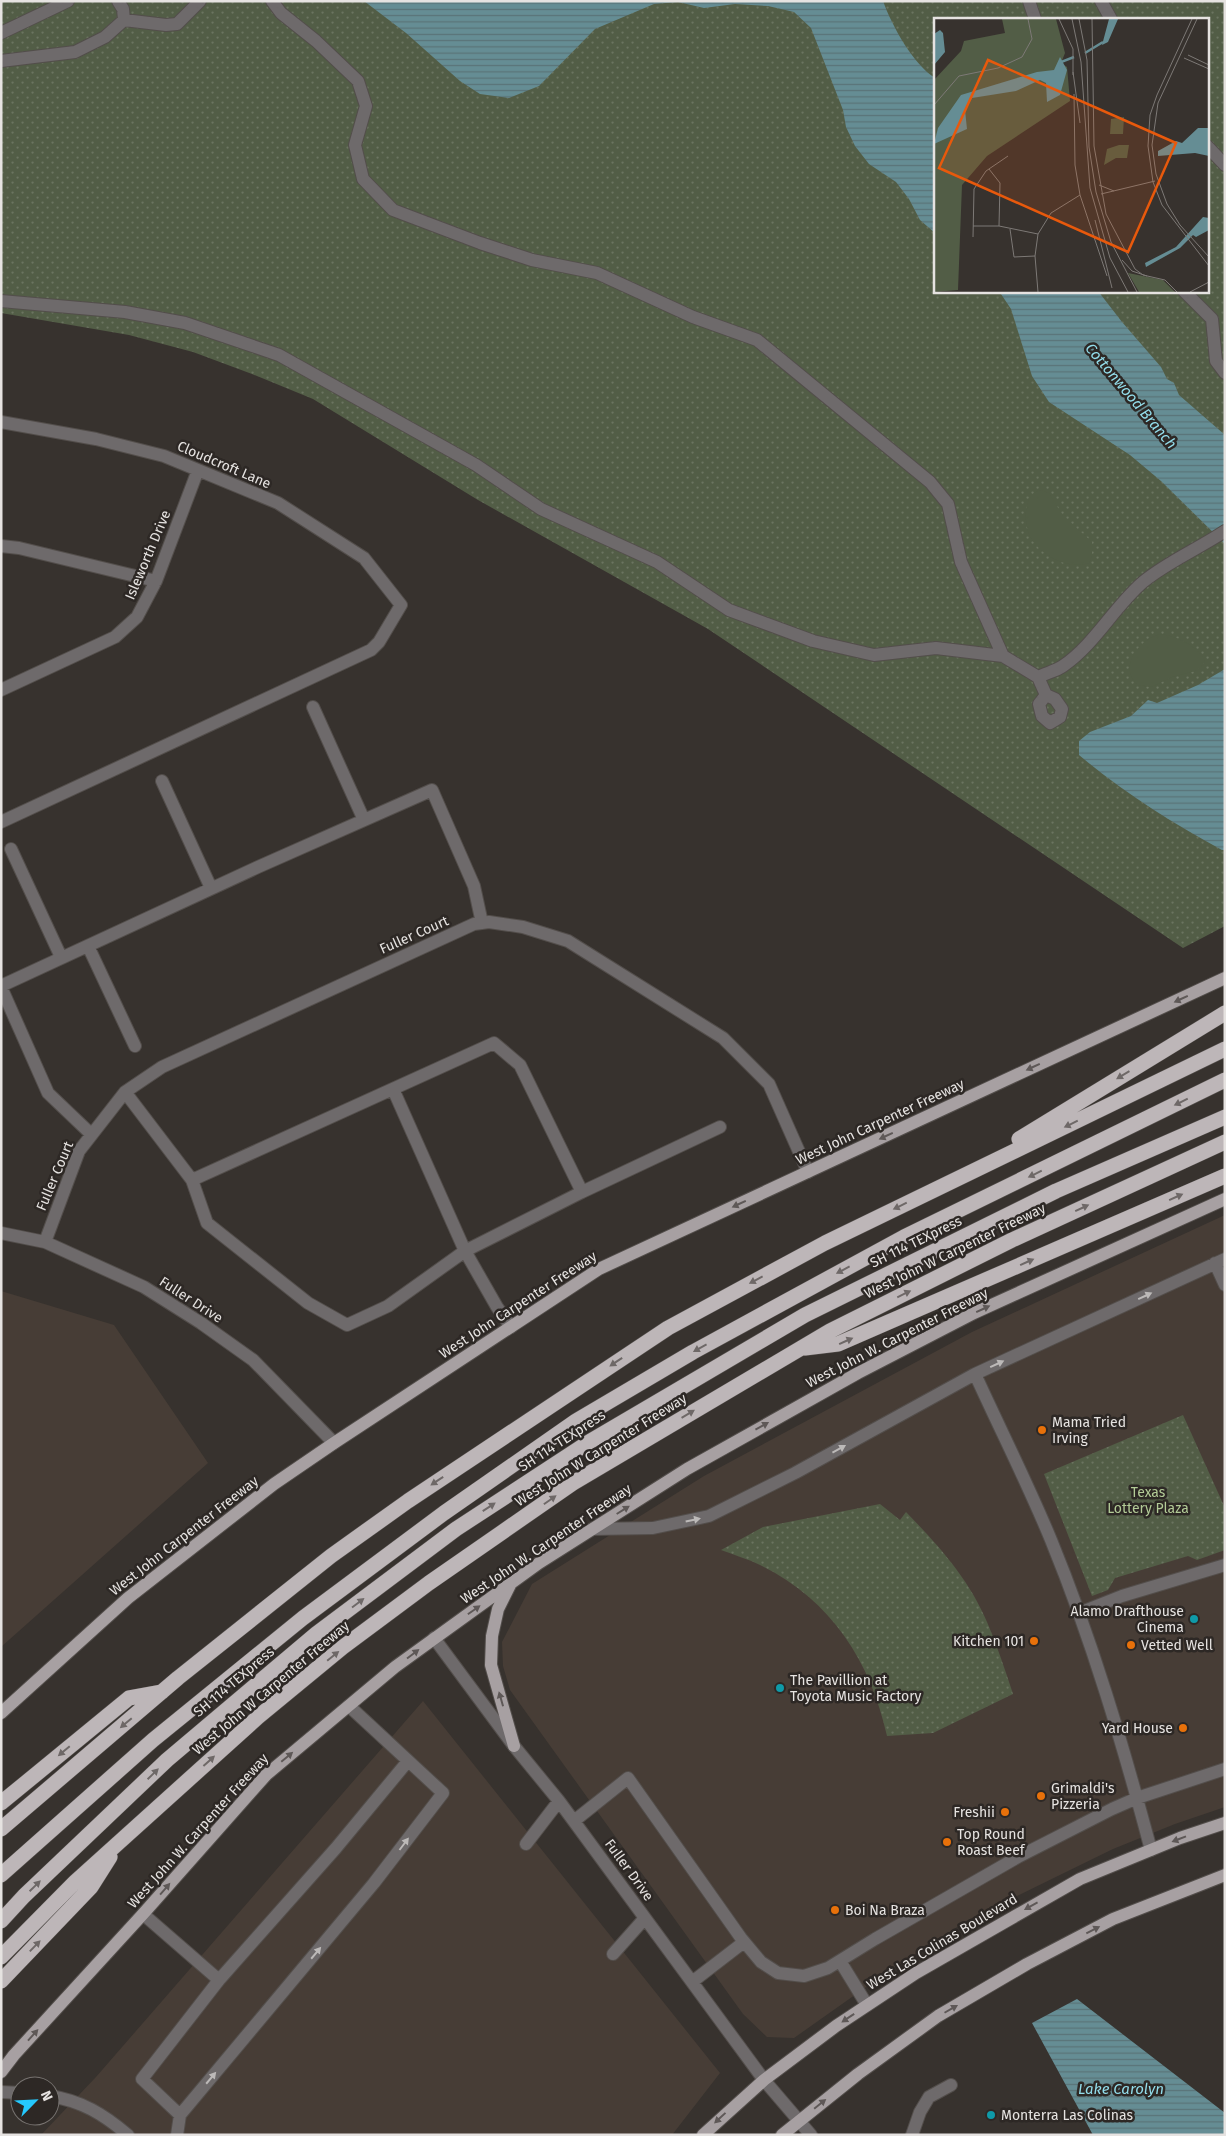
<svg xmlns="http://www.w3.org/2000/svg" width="1226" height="2136" viewBox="0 0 1226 2136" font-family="'Fira Sans',sans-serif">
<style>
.built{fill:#473d36}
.grass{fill:url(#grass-dots);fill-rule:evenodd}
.pitch{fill:#525d46}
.water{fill:url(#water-rules)}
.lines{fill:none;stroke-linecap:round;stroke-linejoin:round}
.minor-casing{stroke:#534e4b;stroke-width:14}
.major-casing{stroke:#534e4b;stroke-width:14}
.highway-casing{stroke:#534e4b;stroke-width:16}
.minor{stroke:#6e6a6b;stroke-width:12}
.major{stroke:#a7a0a2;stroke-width:12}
.highway{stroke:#bdb6b8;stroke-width:15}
.oneway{fill:#5e5857}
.oneway2{fill:#6e6867}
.oneway3{fill:#bcb9b8}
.food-dot{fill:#e8710a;stroke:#2d2825;stroke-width:2}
.culture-dot{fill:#0f9aa8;stroke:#2d2825;stroke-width:2}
.labels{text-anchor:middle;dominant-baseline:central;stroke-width:5;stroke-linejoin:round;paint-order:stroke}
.street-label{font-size:14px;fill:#e6e3e1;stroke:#2d2825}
.poi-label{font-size:14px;fill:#e6e3e1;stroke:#2d2825;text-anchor:start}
.park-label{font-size:14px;fill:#b3cb97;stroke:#2d2825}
.water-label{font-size:15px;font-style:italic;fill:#93ddeb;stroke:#2d2825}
.inset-river{fill:none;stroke:#658d94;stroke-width:2.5}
.inset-road{fill:none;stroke:#7d7976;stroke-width:1}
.view{fill:#e8590c;fill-opacity:0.15;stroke:#e8590c;stroke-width:2.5}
.inset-edge{fill:none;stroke:#e6e3e1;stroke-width:2.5}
</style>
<defs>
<pattern id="grass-dots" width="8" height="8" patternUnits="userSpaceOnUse" patternTransform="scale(1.25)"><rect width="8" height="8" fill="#525d46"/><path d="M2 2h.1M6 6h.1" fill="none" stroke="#6b7460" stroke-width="1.8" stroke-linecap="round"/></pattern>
<pattern id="water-rules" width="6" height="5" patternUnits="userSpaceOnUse" patternTransform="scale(1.25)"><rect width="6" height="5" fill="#658d94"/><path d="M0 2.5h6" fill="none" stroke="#5a7378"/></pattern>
</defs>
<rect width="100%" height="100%" fill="#37322e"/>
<path class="built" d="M1225,1215v592l-50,17 -62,25 -145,71 -82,53 -92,65 -27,-1 -24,-23 -233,-324 -7,-24 -1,-24 30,-58 172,-108 268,-144z
M1,1291l113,34 94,138 -207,184z
M423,1701l297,372 -48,62h-631l55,-58z"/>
<path class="grass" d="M1,1h1224v925l-42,22 -475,-319 -230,-129 -165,-101 -61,-25 -59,-22 -64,-17 -128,-22zM935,19h272v272h-272z
M1183,1415l42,93v42l-28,10 -9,-4 -73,22 -7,12 -16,6 -48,-122z
M880,1504l20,16 6,-8c32,33 63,67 81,110 10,23 18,48 26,72l-80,39 -46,3c-17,-76 -56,-136 -127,-171 -12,-6 -26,-10 -39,-15l42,-23z"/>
<path class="pitch" d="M1040,490l9,3 14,23 29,26v14l-3,7c-21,7 -47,-7 -58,-25 -8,-14 -8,-43 9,-48z
M1162,634c16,3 36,12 43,27l-4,6 -6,4 -23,6 -21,10 -13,-2c-21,-17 2,-48 24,-51z"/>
<path class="water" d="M364,1h519c9,25 30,63 52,77v155l-15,-13 -11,-21 -13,-17 -27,-18 -14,-18 -9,-19 -3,-17 -32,-82 -17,-16 -26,-6 -33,-2 -31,4 -26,-6 -24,2 -59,25 -56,57 -30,12 -29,-4 -20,-13 -54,-48z
M999,291h99l24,31 39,45 6,12 7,4 5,12 46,40v109l-64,-63 -31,-26 -81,-53 -17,-26 -21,-67z
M1225,669v181h-3c-50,-27 -99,-58 -143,-95v-14l11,-9 41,-16 17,-16 9,3 41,-18z
M1077,1999l148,114v22h-132l-61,-112z"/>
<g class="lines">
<defs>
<path id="minor" d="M118,1l5,8 1,11
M272,1l9,12 35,28 42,40 8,25 -11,39 8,34 30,31 87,33 52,17 65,13 96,44 64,23 173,142 18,22 13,58 42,94 35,21c8,-4 18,-6 25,-11 32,-22 51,-59 80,-84 24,-20 55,-33 82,-51
M1029,1l6,18
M1101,1l10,18
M1,33l67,-32
M1,61l74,-9 30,-15 19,-17 42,5 11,-1 23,-23
M1207,146l18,19
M1184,291l28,28 4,42 9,12
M1,301l124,11 60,11 94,32 197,110 65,44 116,53 72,48 84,31 61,14 62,-7 67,8
M1,422l95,17 68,17 114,47 86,55 37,47 -22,37 -8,8 -370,172
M1,546l18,2 137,33
M1038,677l8,18 9,4 7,10 -2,8 -10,6 -8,-7 -3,-12 7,-9
M1,690l114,-53 22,-20 19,-36 42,-111
M313,707l51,113
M162,781l49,107
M11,849l50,108
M88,946l47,100
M1,986l257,-119 174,-77 42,96 8,37
M1,987l47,106 43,41
M125,1092l67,88 15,43 101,80 39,22 41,-19 77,-55 -72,-162
M192,1180l302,-137 26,22 62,127
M1,1233l44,9 99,45 57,36 52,37 81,83
M45,1242l34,-91 46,-59 37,-25 312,-143 15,-2 34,5 45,14 155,97 46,46 39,88
M1215,1263l10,22
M511,1327l-14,-20 -32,-56 117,-59 138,-65
M975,1374c25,55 53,110 76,166 41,100 72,205 100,310
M593,1529l60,-1 56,-12 86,-43 180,-99 250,-115
M1079,1613l43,-17 103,-31
M434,1638l80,108 45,55 205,279 47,55
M574,1821l54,-43 113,160 20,24 17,11 26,3 24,-8 47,-29 143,-82 94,-48 25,-11 88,-29
M526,1844l33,-43
M143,1914l76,66
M613,1954l32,-36
M840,1961l27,44
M692,1982l52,-40
M1,2092l19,1
M50,2096c32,5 53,18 78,39
M180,2115l-38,-36 77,-99 117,-132 72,-87
M177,2135l3,-20 194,-232 69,-90 -94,-87
M912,2135l8,-23 9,-15 22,-12"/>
<path id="major" d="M510,1585l-12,24 -6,27 -1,29 23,81
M1,1713l127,-115 146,-114 60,-41 265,-174 626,-291
M1,2072l13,-17 129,-141 123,-139 129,-108 144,-104 148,-94 171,-96 116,-60 251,-114
M703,2135l61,-55 72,-54 80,-53 164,-94 100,-41 45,-15
M782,2135l76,-61 80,-58 89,-52 86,-45 112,-44"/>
<path id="highway" d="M1019,1139l206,-126
M805,1348l33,-4 387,-168
M1,1803l128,-105 33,-6
M1,1829l177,-151 153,-122 77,-55 260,-173 157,-85 400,-194
M1,1875l152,-135 150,-122 141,-105 132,-92 117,-69 211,-115 321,-157
M1,1921l23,-25 143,-136 149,-126 140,-105 133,-87 216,-127 251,-124 169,-74
M1,1957l74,-75 183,-165 85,-70 86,-64 144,-100 257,-152 182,-91 213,-98
M1,1981l90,-94 19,-30"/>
</defs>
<use href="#minor" class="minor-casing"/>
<use href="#major" class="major-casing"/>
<use href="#highway" class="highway-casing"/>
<use href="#minor" class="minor"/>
<use href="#major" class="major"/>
<use href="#highway" class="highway"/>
</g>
<defs><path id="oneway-solid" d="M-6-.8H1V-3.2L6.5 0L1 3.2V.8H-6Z" transform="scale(1.25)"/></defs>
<g class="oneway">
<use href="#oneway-solid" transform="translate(1181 999) rotate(155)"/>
<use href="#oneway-solid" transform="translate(1033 1067) rotate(155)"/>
<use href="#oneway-solid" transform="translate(886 1136) rotate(155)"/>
<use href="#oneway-solid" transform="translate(739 1204) rotate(155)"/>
<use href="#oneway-solid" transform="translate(983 1309) rotate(-25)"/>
<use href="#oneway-solid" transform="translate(762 1426) rotate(-29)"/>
<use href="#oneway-solid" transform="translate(623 1510) rotate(-32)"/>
<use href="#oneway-solid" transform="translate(474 1610) rotate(-35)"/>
<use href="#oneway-solid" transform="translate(413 1654) rotate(-37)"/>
<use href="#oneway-solid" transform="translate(501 1699) rotate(-106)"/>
<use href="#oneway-solid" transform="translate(287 1757) rotate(-40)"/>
<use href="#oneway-solid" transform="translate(1179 1839) rotate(159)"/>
<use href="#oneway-solid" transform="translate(165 1889) rotate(-49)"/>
<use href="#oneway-solid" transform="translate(1031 1906) rotate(151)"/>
<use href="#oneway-solid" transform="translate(1093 1930) rotate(-27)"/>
<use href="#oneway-solid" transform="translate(951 2009) rotate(-30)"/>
<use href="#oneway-solid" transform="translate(848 2018) rotate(146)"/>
<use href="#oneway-solid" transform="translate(33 2035) rotate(-48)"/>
<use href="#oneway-solid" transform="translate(820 2104) rotate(-39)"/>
<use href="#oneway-solid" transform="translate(720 2118) rotate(137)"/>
</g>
<g class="oneway2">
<use href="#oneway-solid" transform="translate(1123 1075) rotate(149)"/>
<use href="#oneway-solid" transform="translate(1181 1102) rotate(154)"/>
<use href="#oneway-solid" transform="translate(1071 1124) rotate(154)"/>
<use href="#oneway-solid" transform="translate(1035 1174) rotate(154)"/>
<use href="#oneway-solid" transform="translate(1176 1197) rotate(-24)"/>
<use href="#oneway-solid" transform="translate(900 1206) rotate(154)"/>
<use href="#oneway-solid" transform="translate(1082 1208) rotate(-25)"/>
<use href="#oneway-solid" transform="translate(1027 1262) rotate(-24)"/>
<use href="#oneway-solid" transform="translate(843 1270) rotate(152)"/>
<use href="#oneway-solid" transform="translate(756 1280) rotate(152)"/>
<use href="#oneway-solid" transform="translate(904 1294) rotate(-26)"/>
<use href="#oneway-solid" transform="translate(846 1341) rotate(-24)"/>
<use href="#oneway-solid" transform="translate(700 1348) rotate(151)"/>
<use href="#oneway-solid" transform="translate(616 1362) rotate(146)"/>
<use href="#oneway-solid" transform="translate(688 1414) rotate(-31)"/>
<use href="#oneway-solid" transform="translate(437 1481) rotate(146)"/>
<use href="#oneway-solid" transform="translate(550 1500) rotate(-35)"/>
<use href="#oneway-solid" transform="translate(489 1507) rotate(-33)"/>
<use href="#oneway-solid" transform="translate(358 1603) rotate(-37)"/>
<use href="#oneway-solid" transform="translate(333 1656) rotate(-39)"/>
<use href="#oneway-solid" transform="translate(126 1723) rotate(140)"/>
<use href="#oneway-solid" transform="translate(64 1751) rotate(140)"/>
<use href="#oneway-solid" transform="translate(209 1761) rotate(-42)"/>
<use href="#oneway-solid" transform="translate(153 1774) rotate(-44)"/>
<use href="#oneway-solid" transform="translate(35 1886) rotate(-44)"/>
<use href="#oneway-solid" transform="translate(35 1946) rotate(-46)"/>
</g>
<g class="oneway3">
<use href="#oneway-solid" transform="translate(1145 1296) rotate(-25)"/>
<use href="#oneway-solid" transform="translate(997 1364) rotate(-25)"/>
<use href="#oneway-solid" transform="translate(839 1449) rotate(-29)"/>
<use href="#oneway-solid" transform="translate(693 1520) rotate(-12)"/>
<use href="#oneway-solid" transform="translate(404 1844) rotate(-53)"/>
<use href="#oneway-solid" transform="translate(316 1953) rotate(-50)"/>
<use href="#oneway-solid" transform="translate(211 2078) rotate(-50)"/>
</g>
<g class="food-dot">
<circle cx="1042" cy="1430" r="5"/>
<circle cx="1034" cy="1641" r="5"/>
<circle cx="1131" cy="1645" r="5"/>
<circle cx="1183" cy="1728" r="5"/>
<circle cx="1041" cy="1796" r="5"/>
<circle cx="1005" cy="1812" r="5"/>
<circle cx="947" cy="1842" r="5"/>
<circle cx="835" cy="1910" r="5"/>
</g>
<g class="culture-dot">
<circle cx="1194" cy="1619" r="5"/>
<circle cx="780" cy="1688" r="5"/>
<circle cx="991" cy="2115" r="5"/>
</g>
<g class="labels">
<g class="street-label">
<text transform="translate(224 465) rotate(23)">Cloudcroft Lane</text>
<text transform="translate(148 555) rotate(-67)">Isleworth Drive</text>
<text transform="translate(414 935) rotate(-24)">Fuller Court</text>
<text transform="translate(880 1122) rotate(-25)">West John Carpenter Freeway</text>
<text transform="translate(55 1176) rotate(-67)">Fuller Court</text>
<text transform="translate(916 1242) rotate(-26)">SH 114 TEXpress</text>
<text transform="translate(955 1251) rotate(-26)">West John W Carpenter Freeway</text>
<text transform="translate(191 1300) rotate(33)">Fuller Drive</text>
<text transform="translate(518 1305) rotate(-33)">West John Carpenter Freeway</text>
<text transform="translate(897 1338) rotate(-27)">West John W. Carpenter Freeway</text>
<text transform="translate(562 1441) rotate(-33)">SH 114 TEXpress</text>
<text transform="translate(601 1450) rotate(-32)">West John W Carpenter Freeway</text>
<text transform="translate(184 1536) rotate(-38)">West John Carpenter Freeway</text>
<text transform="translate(546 1544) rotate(-34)">West John W. Carpenter Freeway</text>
<text transform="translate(234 1682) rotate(-40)">SH 114 TEXpress</text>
<text transform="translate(271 1688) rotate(-40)">West John W Carpenter Freeway</text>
<text transform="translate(198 1831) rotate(-48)">West John W. Carpenter Freeway</text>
<text transform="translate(629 1870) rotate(54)">Fuller Drive</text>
<text transform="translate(942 1942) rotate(-31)">West Las Colinas Boulevard</text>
</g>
<g class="poi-label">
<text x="1052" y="1422">Mama Tried<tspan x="1052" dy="16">Irving</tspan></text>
<text x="1184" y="1611" text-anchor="end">Alamo Drafthouse<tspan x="1184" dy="16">Cinema</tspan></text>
<text x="1024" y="1641" text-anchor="end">Kitchen 101</text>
<text x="1141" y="1645">Vetted Well</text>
<text x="790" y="1680">The Pavillion at<tspan x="790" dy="16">Toyota Music Factory</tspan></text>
<text x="1173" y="1728" text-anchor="end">Yard House</text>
<text x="1051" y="1788">Grimaldi's<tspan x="1051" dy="16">Pizzeria</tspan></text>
<text x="995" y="1812" text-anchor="end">Freshii</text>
<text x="957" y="1834">Top Round<tspan x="957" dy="16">Roast Beef</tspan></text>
<text x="845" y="1910">Boi Na Braza</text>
<text x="1001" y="2115">Monterra Las Colinas</text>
</g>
<g class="park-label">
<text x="1148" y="1492">Texas<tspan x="1148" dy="16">Lottery Plaza</tspan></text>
</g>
<g class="water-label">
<text transform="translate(1131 396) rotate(50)">Cottonwood Branch</text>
<text x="1121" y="2089">Lake Carolyn</text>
</g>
</g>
<g transform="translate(934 18)">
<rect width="275" height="275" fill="#37322e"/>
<path d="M68,1h54l9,34 -4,10 6,4 3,34 -83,55 -25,29 -4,105 -24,2v-212l27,-29 3,-10 41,-8zM190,99l-1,17h-13l1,-15zM185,127h10l-2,13h-11l-12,7 3,-16zM194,255l35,7 12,12h-36z" fill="#525d46"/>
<path d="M175,1h9l-10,23 -6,3zM6,12l3,3 2,19 -11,13v-31zM126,39l7,13 -7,25 -13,7 -1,-19 -6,-3 -24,11 -44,7 -7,12 2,19 -33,15 4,-16 23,-33 76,-23 17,-2zM264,110h11v28l-14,-3 -37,3v-5l18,-10 6,2zM269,199l6,1v12l-13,7 -3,-2 -13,13 -34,19 -1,-4 31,-16z" fill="#658d94"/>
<path class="inset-river" d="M151,35l18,-11M127,49v-5l13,-5"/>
<path class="inset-road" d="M125,1l14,30v26M138,1l9,43 9,126 20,70 18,34M145,1l8,41 2,87 7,45 15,50 26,50M158,1l2,127 12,68 29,55 8,6 22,5 12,12M258,1l-35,76 -7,20 -2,31 5,36 9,23 47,61M263,1l-39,84 -6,42 4,29 11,30 13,21 29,32M254,37l21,10M250,40l25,11M139,54l7,51M140,76l1,71 5,30 27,81M0,87l25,-29 39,-8 24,-11 10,-18 -4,-20M55,151l11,14 -1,43M165,167l15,6M167,176l54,-13M161,202l17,68M39,208h26l39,8M76,211l4,28 21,-1M39,219l1,-48 12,-18 22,-15M188,242l10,11 15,5M104,274l-3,-36 3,-22 13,-21 29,-18M256,274l19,-10"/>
<path class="view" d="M54,42l188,83 -48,109 -189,-84z"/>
<rect width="275" height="275" class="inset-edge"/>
</g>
<rect width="1226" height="2136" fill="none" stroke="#e6e3e1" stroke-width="5"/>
<g transform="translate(35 2101) rotate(66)"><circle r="24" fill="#2d2825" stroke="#777370"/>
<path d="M0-4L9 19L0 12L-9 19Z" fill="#25c9fe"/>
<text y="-8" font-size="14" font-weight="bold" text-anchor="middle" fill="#e6e3e1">N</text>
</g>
</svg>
